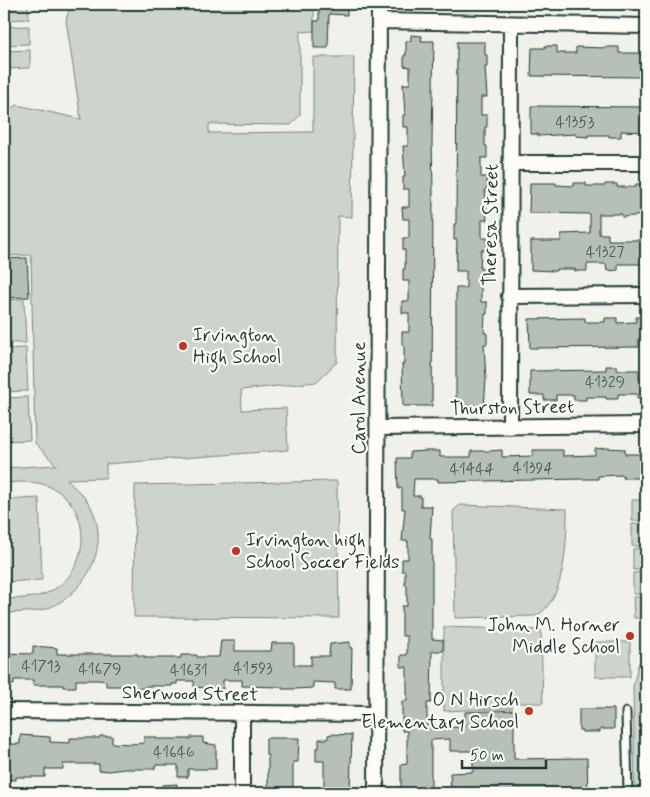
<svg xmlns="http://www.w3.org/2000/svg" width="650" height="797" viewBox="0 0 650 797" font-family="Mynerve,sans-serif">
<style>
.green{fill:#cdd3cd;stroke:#768880}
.building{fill:#b6bfb8;stroke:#1f3d34}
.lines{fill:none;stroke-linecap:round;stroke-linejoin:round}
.lane-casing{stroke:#1f3d34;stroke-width:11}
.street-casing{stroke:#1f3d34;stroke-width:18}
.lane{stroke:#fdfcf7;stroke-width:7}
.street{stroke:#fdfcf7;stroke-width:14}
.poi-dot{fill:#c8321e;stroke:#fdfcf7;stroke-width:2}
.labels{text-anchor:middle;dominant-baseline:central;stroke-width:4.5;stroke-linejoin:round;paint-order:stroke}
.number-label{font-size:16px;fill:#455e55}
.street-label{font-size:19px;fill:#1f3d34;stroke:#fdfcf7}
.poi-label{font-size:19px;fill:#1f3d34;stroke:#fdfcf7;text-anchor:start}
</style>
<rect width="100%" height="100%" fill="#f0f1eb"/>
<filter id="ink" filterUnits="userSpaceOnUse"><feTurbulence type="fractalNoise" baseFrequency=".02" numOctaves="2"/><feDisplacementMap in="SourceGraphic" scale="10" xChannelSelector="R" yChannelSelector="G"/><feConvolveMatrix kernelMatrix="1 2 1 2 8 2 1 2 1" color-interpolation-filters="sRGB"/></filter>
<g filter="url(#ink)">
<path class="green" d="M4,4h24l1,15 -25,1z
M98,4h216v27l-14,1v83l-9,10 -82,-1v9l104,-1v-75h41l-2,160 -14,-1 -1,146 -21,20 -75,8 1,20 44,-2 2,42 -182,14v14l-39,1c7,9 17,16 23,26 22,40 -3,89 -44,104 -13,4 -28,3 -42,4v-14c18,-1 37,0 52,-11 39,-26 34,-91 -14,-104 -12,-3 -25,-2 -38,-1v-15l52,-3 -21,-22 -4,-188 -27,1v-121l7,-27 6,-3 64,14 -15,-99 2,-7 4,-5z
M29,26v18l-25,1v-18z
M30,50v18l-26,1v-18z
M24,299l2,44h-22v-43z
M26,348l2,43 -24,1v-43z
M28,397l2,43 -26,1v-43z
M337,481l2,137 -205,-1 1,-132z
M39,498l3,82 -38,2v-82z
M632,500h14v21h-14z
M460,505l107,4c0,30 -1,91 -31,107l-81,2 -2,-107z
M632,524h14v22h-14z
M646,548v22h-13v-21z
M646,572v22h-13v-21z
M633,597h13v21h-12z
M444,627l97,3 2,73h-30l-1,5 -68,3z
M595,642h35v35h-35z
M646,651v22l-3,16 3,104h-11l-2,-106 5,-22z"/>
<path class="building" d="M319,4h28v11l-18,-1 -1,34h-14v-27h5z
M411,35l11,1 -1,5h13l-2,97 1,55 -1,213h-29l-1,-42h2v-20h-2v-12h7v-19h-7v-12h7v-20h-6v-12h2v-19h-2v-12h6v-19h-6l-1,-12h7v-18h-6v-12h2l-2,-31h5v-19h-5v-12h2l-2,-31h7v-17l-6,-1v-11h2v-14h5z
M457,42h28v13h2v12h-2l2,30h-6v18h6v12h-2v19h2v12h-6v19h6v12h-2l2,31h-5v18h5v12h-6l-1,19h7v12h-6v21h6v12h-2l-1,19h3v11h-3l2,36 -2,26 -28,-1v-117h10v-17h-10l1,-31h-3v-16h2z
M545,46h12v7h19v-6l31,1v-1h12v6h27v23h-2v1l-113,-1 1,-28h13z
M531,106l114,1 1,2v23l-25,-1v6h-12v-2h-21v2l-12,-1v-2l-38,2v-2h-7z
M530,183h26v2l18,1v-3h12v3h19v-2h12v3h19v-3h10v31l-24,2v-3h-23v20h9v6h38v24h-28v6l-11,1 -1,-7h-19v7h-12v-2h-19v2l-25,-1v-29h30v-7l29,-1v-19l-61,-1z
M27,258l2,39 -24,1 -1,-39z
M636,317h10v21h-7v9l-109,1 -1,-29 56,-1v4h20v-4h12v5l19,-1z
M606,366h11v4h22v9h7v19h-9v-4h-19v5h-12v-2h-20v3h-12v-5h-18v5h-12v-5h-14v-24l76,-1z
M607,448l18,1v5h21v24h-23v-3l-25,1v3h-16l-144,3v-3h-24l-1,17h8v10h11l-2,33h2v100l11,1v11h-11l-1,52h-4v25l38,-1v-15l51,-2v11h-2v38l73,-1 1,35h-137l-1,-20 23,-1v-21h-23v-12l-19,1v53h-30v-28l6,-1v-33h-5v-30h5v-34h-6v-12h6v-19h-5v-30h5v-21h-2v-14h-3v-12h6v-18h-6l3,-32h-3v-21l-4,1 -1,-31h13v-6l17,-1h13v6h31v-6h18l13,-1v7l31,-1v-6h30v6l32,-1v-6z
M221,641h14v10h36l1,-8h22v22h17v-9h18l1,-12 20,-2v6h2l-1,41h-16v-6l-22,-1v6l-18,1h-13v-2l-40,-1v-6h-19v9l-29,-2v-6h-17v3h-5v2h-26v2h-12v-2h-28v-5l-8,-1h-22v7h-13v-2h-30v-5h-19v5h-10v-32l29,1v-8l24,2v6h81v2h7v2h36v-3h16v2h22z
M579,709h35v20h-14v3h-18v-2h-3z
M331,734l21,1 -2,55h-26v-29h-8v-13h3v-9h9v-4z
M20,735l30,2v5l20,1v-5h29l1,-2h12v7l19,1 13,-1v-6h12v2h35v-2h12v6l13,2v24h-28v8h-10v-12h-23v4h-31l-15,2 -10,-1v-6h-36v5h-18v8h-29v3l-11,-1v-11h3v-24h12z
M266,738h33l-1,24h-5v28h-25v-35h-2z
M177,784v9h-15v-8z"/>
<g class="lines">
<defs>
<path id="lane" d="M626,712l2,81"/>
<path id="street" d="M379,21l267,5
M510,163h136
M509,296l137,-1
M510,427l1,-403
M378,428l268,-3
M4,711l372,3
M242,793v-80
M376,793l3,-789"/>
</defs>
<use href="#lane" class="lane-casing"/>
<use href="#street" class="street-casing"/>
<use href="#lane" class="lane"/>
<use href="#street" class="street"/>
</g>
</g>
<g class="poi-dot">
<circle cx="183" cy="346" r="5"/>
<circle cx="236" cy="551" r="5"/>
<circle cx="630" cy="636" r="5"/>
<circle cx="529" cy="711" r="5"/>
</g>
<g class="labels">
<g class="number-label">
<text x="575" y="122">41353</text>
<text x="605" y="252">41327</text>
<text x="605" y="382">41329</text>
<text x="533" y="468">41394</text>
<text x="472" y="469">41444</text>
<text x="41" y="666">41713</text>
<text x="253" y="668">41593</text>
<text x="100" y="669">41679</text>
<text x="189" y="670">41631</text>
<text x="174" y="752">41646</text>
</g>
<g class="street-label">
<text transform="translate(491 225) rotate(-89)">Theresa Street</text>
<text transform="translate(359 398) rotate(-90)">Carol Avenue</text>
<text transform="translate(512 408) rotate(-1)">Thurston Street</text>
<text transform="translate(190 694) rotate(1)">Sherwood Street</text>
</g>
<g class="poi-label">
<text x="193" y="335">Irvington<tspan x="193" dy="22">High School</tspan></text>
<text x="246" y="540">Irvington high<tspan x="246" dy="22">School Soccer Fields</tspan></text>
<text x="620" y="625" text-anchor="end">John M. Horner<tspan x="620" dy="22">Middle School</tspan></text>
<text x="519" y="700" text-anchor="end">O N Hirsch<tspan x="519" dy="22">Elementary School</tspan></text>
</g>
</g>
<rect width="650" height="797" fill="none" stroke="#fdfcf7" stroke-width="20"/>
<rect x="10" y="10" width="630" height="777" fill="none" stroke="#1f3d34" stroke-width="2" filter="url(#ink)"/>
<path d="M462 760v8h84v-8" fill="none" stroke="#1f3d34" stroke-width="2.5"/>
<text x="470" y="760" font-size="15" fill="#1f3d34" stroke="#fdfcf7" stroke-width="4" paint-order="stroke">50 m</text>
</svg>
